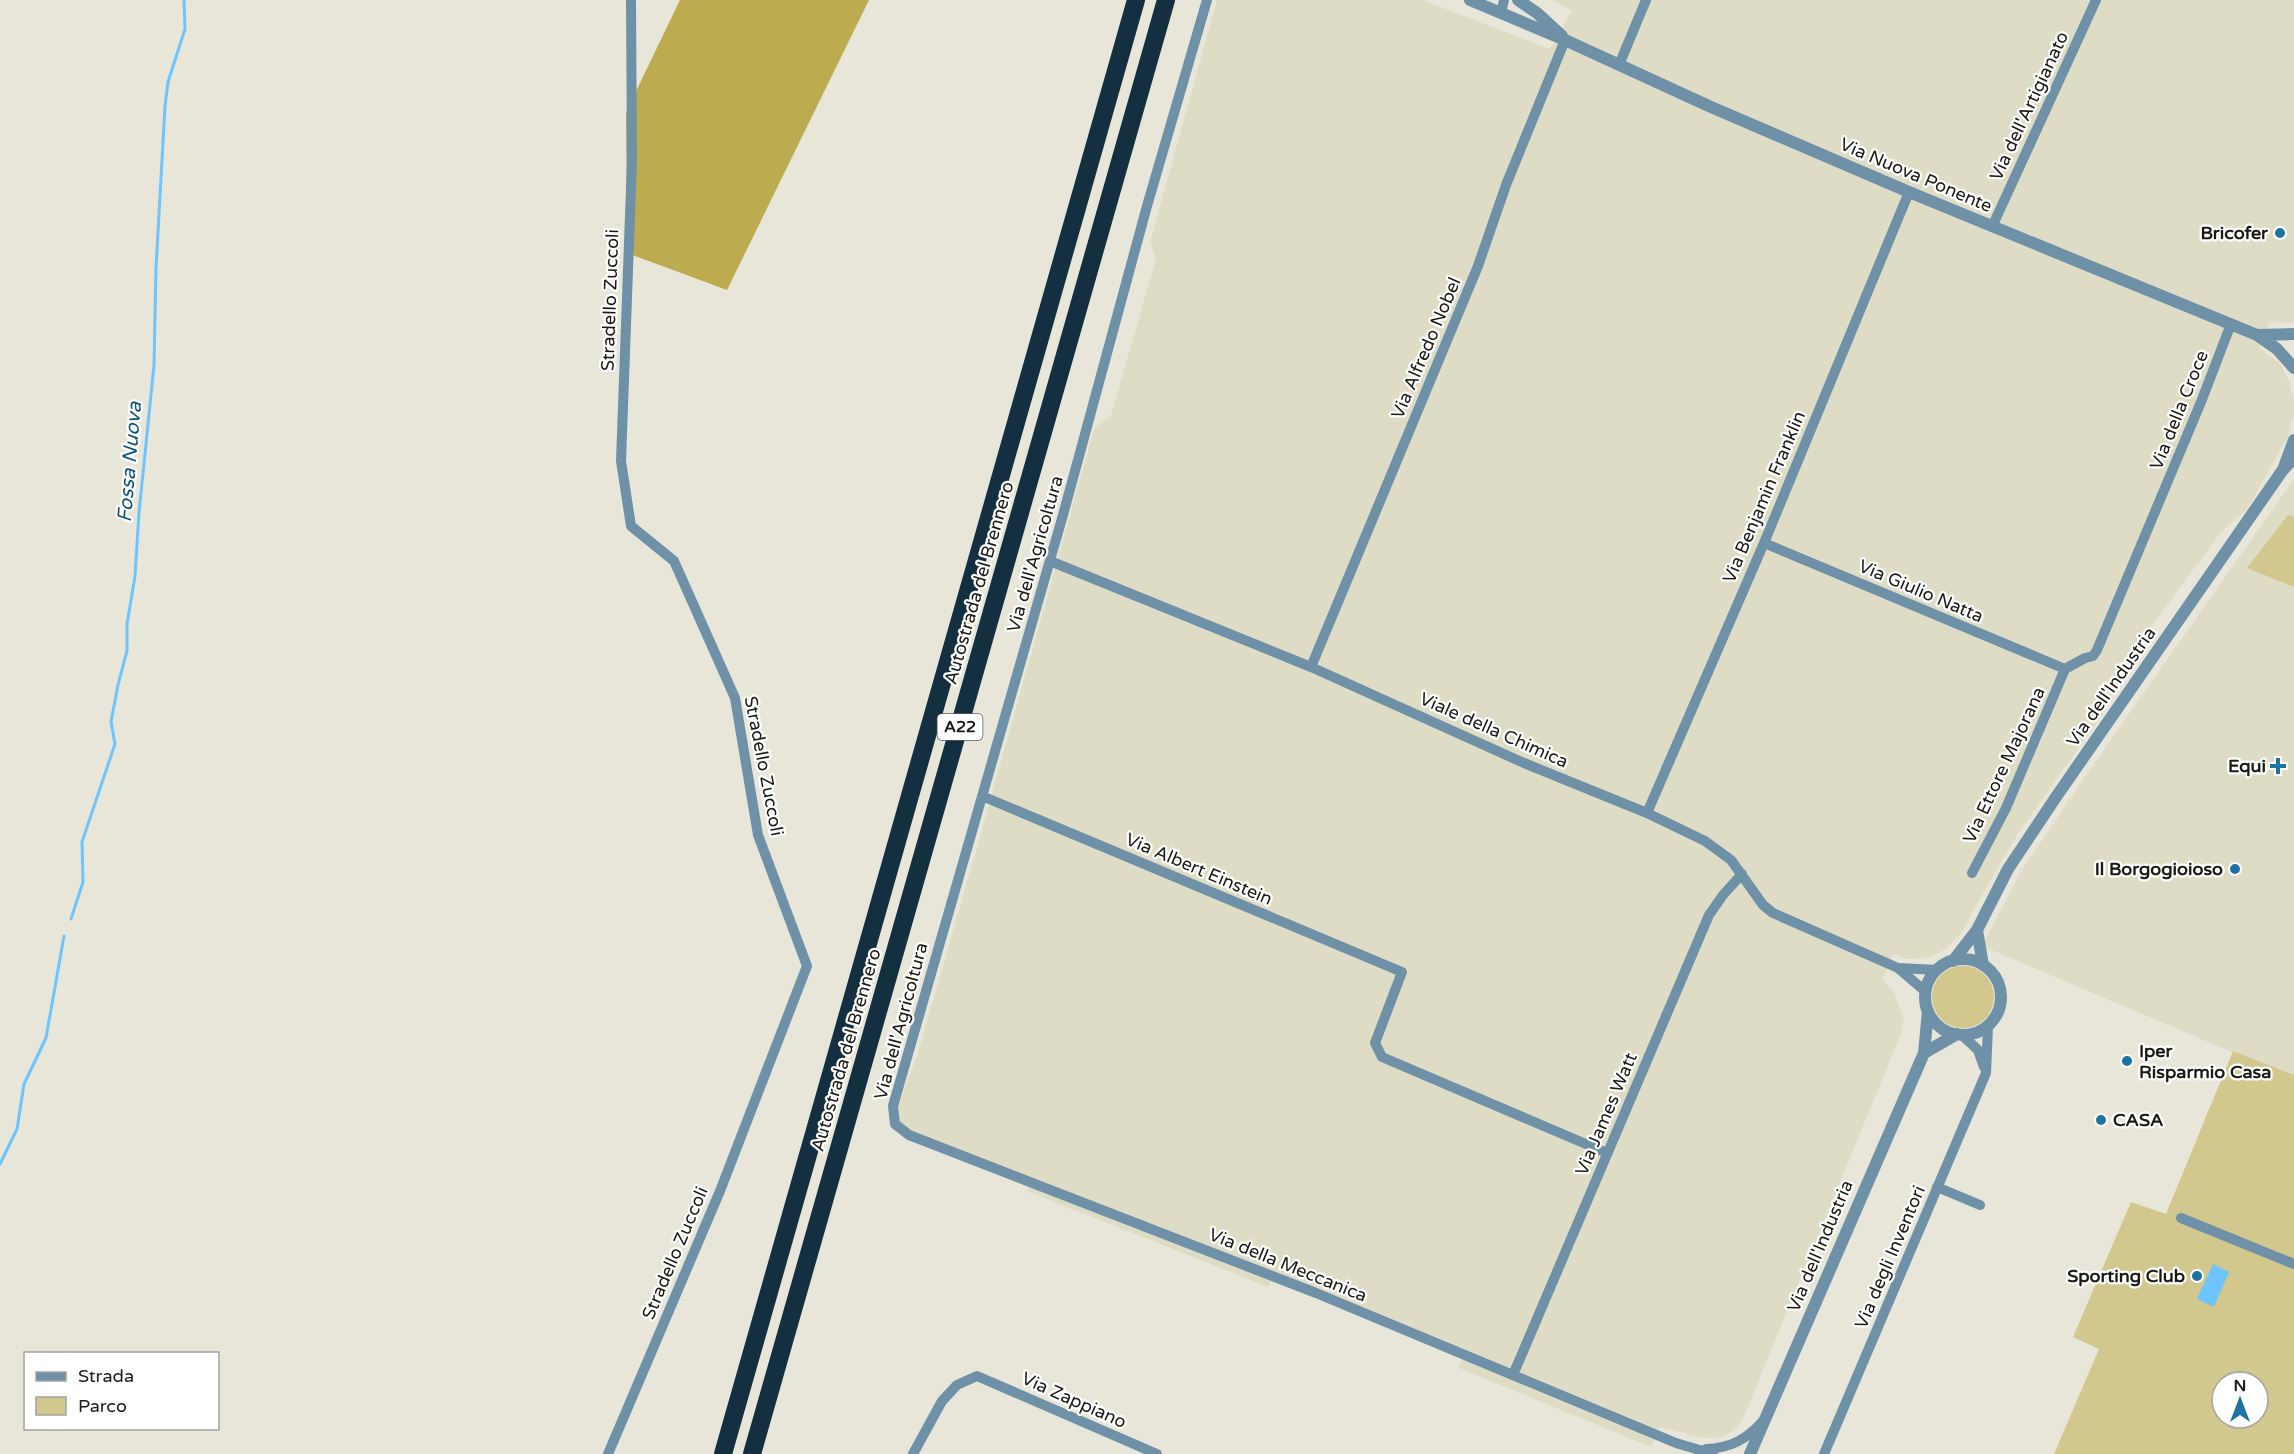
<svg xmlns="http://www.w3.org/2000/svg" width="2294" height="1454" viewBox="0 0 2294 1454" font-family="'Varela Round',sans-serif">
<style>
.built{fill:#dfdcc6}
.green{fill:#d2c88e;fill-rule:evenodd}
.forest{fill:#bcac4f}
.water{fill:#6ec4fc}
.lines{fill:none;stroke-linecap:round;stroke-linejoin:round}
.stream{stroke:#6ec4fc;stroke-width:3}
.minor{stroke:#6f91a8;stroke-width:10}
.tertiary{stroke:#6f91a8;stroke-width:12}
.motorway{stroke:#132f40;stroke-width:18}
.poi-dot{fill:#1d73a2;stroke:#fff;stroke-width:2}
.labels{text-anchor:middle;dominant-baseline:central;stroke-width:4.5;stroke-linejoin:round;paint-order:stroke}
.shield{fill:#fff;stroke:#5f5e5a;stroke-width:1.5}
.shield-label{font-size:16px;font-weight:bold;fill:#1a1914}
.street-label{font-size:18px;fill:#1a1914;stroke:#fff}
.poi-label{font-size:18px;font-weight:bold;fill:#1a1914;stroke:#fff;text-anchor:end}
.water-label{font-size:20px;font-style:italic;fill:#13557a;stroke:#fff}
</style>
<rect width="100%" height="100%" fill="#e8e6d8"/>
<path class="built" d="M1217,0h205l128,49 22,-38 -20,-11h742v322l-4,2 -20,-3 -11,27 21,15 10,21 4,17v13l-6,22 -40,72 -27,24 -67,91 -36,58 -16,34 -85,120 -44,76 -10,20 -17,18 -20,9 -20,1 -13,-5 -10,25 11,13 10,29 -4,15 -158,385 -9,10 -15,7h-16l-42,-11 -9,20 -192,-79 4,-11 -190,-82 -5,12 -241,-96 3,-9 -139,-57 26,-69 59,-205 118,-422 17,-14 45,-156 -6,-17z
M2294,479v596l-74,-28 -238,-101 38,-73 68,-101z"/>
<path class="green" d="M2288,515l6,2v70l-47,-19z
M1932 997a31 31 0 1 1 62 0a31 31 0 1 1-62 0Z
M2233,1051l61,24v379h-240l45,-105 -26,-12 58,-135 35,12zM2222,1382h36v36h-36z"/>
<path class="forest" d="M680,0h189l-142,290 -100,-37 -1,-141z"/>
<path class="water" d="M2213,1264l16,8 -15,35 -17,-8z"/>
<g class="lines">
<path class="stream" d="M71,919l12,-37 -1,-40 33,-98 -4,-22 7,-37 9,-34v-27l8,-48 4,-63 15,-148 2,-97 9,-162 3,-24 17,-53 -1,-29
M0,1164l17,-35 7,-45 22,-46 18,-102"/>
<path class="minor" d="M1207,0l-60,206 -84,309 -170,591 2,18 14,11 407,158 360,150 37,11
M1501,13l3,-13
M1619,65l27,-65
M1992,227l104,-227
M1764,543l301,126
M1050,561l261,106 213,96 123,50 58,28 26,19 32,45 10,8 125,55 28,24
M1311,667l167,-401 28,-81 59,-145
M2065,669l20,-11 8,-2 4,-6 104,-248 30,-78
M982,796l420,176 -27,71 7,14 225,96
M1647,813l117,-270 145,-351
M1972,873l34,-65 59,-139
M1899,968l38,2
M1962,1035l16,15 6,17
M1937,1187l43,18
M2181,1218l113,46
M1513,1375l196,-460 14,-20 19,-21
M1706,1449c24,-1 40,-9 56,-27
M608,1454l112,-263 87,-225 -49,-131 -23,-137 -61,-137 -43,-35 -10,-65 11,-300 -1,-161
M913,1454l29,-53 15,-16 20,-9 180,78
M1824,1454l162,-381 2,-47"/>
<path class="tertiary" d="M1470,0l95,40 146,67 198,85 348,143 20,14 17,19
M1518,0l19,13 25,23
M2257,335l37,-1
M2284,467l10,-27
M1977,930l6,35
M1925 997a38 38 0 1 1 76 0a38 38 0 1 1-76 0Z
M1953,961l24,-31 31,-61 48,-72 226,-326 12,-13
M1924,1053l33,-19
M1750,1454l174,-401 4,-42"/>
<path class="motorway" d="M723,1454l413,-1454
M752,1454l414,-1454"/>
</g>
<g class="poi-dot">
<circle cx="2280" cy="233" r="6"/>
<path d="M2275 757h6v6h6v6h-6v6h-6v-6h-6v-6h6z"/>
<circle cx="2235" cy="869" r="6"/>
<circle cx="2127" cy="1061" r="6"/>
<circle cx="2101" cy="1120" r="6"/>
<circle cx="2197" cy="1276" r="6"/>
</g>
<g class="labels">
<rect class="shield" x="937.5" y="714" width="45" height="26" rx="4.5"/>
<g class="shield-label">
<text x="960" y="727">A22</text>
</g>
<g class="street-label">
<text transform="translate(2029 106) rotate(-65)">Via dell'Artigianato</text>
<text transform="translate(1916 175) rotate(23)">Via Nuova Ponente</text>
<text transform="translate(610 300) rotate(-88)">Stradello Zuccoli</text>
<text transform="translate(1426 348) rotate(-67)">Via Alfredo Nobel</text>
<text transform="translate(2179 410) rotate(-68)">Via della Croce</text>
<text transform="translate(1764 497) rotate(-67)">Via Benjamin Franklin</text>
<text transform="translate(1035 554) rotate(-74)">Via dell'Agricoltura</text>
<text transform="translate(979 583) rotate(-74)">Autostrada del Brennero</text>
<text transform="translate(1921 591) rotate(23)">Via Giulio Natta</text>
<text transform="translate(2111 687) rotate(-55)">Via dell'Industria</text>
<text transform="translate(1494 730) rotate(24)">Viale della Chimica</text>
<text transform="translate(2004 765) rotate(-65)">Via Ettore Majorana</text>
<text transform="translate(764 766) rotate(79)">Stradello Zuccoli</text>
<text transform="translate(1199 869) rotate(23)">Via Albert Einstein</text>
<text transform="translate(901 1021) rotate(-75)">Via dell'Agricoltura</text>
<text transform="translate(846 1050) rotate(-74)">Autostrada del Brennero</text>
<text transform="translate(1606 1114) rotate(-67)">Via James Watt</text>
<text transform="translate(1820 1246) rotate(-67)">Via dell'Industria</text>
<text transform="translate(675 1253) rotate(-67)">Stradello Zuccoli</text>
<text transform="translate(1890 1257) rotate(-67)">Via degli Inventori</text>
<text transform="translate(1288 1265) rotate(22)">Via della Meccanica</text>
<text transform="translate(1074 1400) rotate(24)">Via Zappiano</text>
</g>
<g class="poi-label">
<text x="2268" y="233">Bricofer</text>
<text x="2266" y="766">Equi</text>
<text x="2223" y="869">Il Borgogioioso</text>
<text x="2139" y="1051" text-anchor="start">Iper<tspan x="2139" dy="21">Risparmio Casa</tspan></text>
<text x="2113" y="1120" text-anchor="start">CASA</text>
<text x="2185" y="1276">Sporting Club</text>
</g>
<g class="water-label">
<text transform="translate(130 462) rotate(-85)">Fossa Nuova</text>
</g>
</g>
<rect x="24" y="1352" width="195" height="78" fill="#ffffff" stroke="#a3a3a1" stroke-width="1.5"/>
<rect x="36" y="1372" width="30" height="9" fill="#6f91a8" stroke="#a3a3a1" stroke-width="1.5"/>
<text x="78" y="1382" font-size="18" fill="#1a1914">Strada</text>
<rect x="36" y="1397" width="30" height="18" fill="#d2c88e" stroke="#a3a3a1" stroke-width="1.5"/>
<text x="78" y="1412" font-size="18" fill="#1a1914">Parco</text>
<g transform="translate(2240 1400)"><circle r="28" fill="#ffffff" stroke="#a3a3a1" stroke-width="1.5"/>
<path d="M0-4.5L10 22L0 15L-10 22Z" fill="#1d73a2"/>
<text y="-9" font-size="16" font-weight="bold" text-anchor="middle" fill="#1a1914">N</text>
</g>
</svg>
